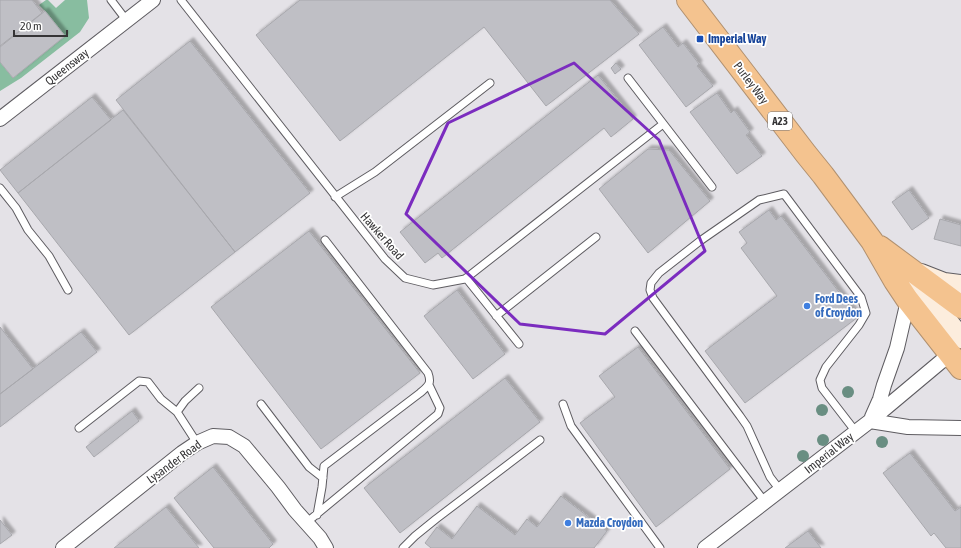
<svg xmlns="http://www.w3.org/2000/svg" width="961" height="548" viewBox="0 0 961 548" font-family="'Asap Condensed',sans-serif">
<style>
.forest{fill:#88bda0}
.building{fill:#bfbfc5;stroke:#a8a8ad;filter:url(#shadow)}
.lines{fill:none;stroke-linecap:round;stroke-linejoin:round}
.lane-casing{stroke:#5e5c61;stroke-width:9}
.street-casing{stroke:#5e5c61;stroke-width:16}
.secondary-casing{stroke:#5e5c61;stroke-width:22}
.highway-casing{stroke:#b19170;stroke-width:24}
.lane{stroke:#fff;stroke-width:7}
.street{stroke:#fff;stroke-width:14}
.secondary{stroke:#fceddd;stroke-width:20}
.highway{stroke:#f4c38f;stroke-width:22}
.tree{fill:#698e82}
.marked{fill:none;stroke:#7b2cbf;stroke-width:3;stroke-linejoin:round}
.transit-dot{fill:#1a4fb4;stroke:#fff;stroke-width:1.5}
.shop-dot{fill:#3f7fe0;stroke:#fff;stroke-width:1.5}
.labels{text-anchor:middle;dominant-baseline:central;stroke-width:3.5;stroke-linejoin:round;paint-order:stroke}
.shield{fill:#fff;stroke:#727172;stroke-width:1}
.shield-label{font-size:11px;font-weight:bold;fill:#353436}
.transit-label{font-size:12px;font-weight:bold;fill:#164399;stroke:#fff;text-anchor:start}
.street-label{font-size:12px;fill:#353436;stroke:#fff}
.shop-label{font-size:12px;font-weight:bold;fill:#366cbe;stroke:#fff;text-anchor:start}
</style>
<defs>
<filter id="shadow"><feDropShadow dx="3.5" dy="-3.5" stdDeviation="1" flood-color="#0004"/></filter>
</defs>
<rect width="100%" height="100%" fill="#e4e2e7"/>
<path class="forest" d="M46,0h2l8,8 9,-8h22l2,18 -9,14 -59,46 -21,13v-29l13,16 52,-42 -20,-25 -6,-6z"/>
<path class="building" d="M0,0h32l10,13 -42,33z
M300,0h310l29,34 -93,72 -62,-79 -144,114 -84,-106z
M45,11l20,25 -52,42 -13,-16v-15z
M663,27l15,20 5,-4 16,21 -2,2 16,20 -27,21 -47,-62z
M190,41l120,152 -75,59 -119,-152z
M616,63l5,6 -6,5 -4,-6z
M598,75l35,44 -22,18 -7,-9 -162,130 -4,-5 -13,10 -25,-31z
M717,93l14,20 3,-3 16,22 -4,3 16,21 -25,18 -47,-62z
M92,97l19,23 -93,73 -18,-23z
M123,110l112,142 -106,83 -111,-142z
M648,149l21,1 41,51 -62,52 -49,-64z
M909,190l20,28 -17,12 -20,-28z
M769,210l7,10 5,-4 77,101 -113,86 -40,-52 72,-55 -36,-48 6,-5 -8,-11z
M940,219l21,6v21l-27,-7z
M309,231l111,142 -99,76 -110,-142z
M457,290l48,64 -32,25 -49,-63z
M0,327l33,42 -33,25z
M81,332l16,20 -97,75v-33z
M638,347l92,122 -74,58 -76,-104 35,-26 -16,-21z
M505,378l35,44 -140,111 -36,-45z
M132,411l7,10 -45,36 -8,-10z
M910,453l45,58 6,-4v41h-15l-12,-15 -3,3 -48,-63z
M213,467l60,77 -4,4h-55l-40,-50z
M561,496l46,35 -13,17h-163l-6,-5 12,-16 15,12 25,-33 38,29 12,-16 10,8z
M166,507l33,41h-85z
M0,520l12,15 -12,9z
M808,531l13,17h-36z"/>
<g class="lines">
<defs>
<path id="lane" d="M111,0l16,21
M181,0l204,259 20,19 28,7 32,-6 198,-155
M628,78l84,109
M0,188l16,20 12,22 21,26 19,34
M335,197l40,-25 115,-89
M466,278l53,66
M496,316l100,-79
M635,331l130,171
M261,404l48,63 14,11
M563,404l8,22 89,122
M177,412l8,-11 14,-13
M79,428l60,-47 9,1 13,17 16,13 20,31
M780,490l-10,-13 -23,-51 -7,-10 -87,-118 -3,-8 1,-7 8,-10 41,-32 59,-41 25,-6 77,103 5,16 -7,12 -33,42 -6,13 2,8 34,44
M317,515l5,-28 2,-21 96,-73c8,-7 12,-9 8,-20l-103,-133
M306,523l132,-109 2,-6 -11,-23
M403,548l12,-12 21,-17 104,-79"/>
<path id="street" d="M0,119l153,-119
M872,417l8,-18 4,-14 13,-37 9,-39 1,-10
M870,421l38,6 53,1
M63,548l119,-95 15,-10 16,-7 16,1 15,9 34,41 17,23 25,28 6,10
M705,548l165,-127 80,-67"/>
<path id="secondary" d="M911,272l16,24 34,42
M921,274l23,9 17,2"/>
<path id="highway" d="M688,0l118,154 17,21 49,66 23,40 12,18 54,69
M880,247l81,60"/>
</defs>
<use href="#lane" class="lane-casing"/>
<use href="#street" class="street-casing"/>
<use href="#secondary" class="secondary-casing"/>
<use href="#highway" class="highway-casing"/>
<use href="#lane" class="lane"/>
<use href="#street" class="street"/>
<use href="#secondary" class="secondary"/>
<use href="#highway" class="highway"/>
</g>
<g class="tree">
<circle cx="848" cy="392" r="6"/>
<circle cx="822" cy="410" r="6"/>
<circle cx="823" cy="440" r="6"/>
<circle cx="882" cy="442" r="6"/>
<circle cx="803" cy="456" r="6"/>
</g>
<path class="marked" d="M574,63l85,77 46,111 -100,83 -85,-10 -114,-110 42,-91z"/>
<rect class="transit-dot" x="696" y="35" width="8" height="8" rx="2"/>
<g class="shop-dot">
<circle cx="807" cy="306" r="4"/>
<circle cx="568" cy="523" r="4"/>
</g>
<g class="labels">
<rect class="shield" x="768" y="112" width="24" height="18" rx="3"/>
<g class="shield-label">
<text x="780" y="121">A23</text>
</g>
<g class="transit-label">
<text x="708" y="39">Imperial Way</text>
</g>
<g class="street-label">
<text transform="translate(67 67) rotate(-38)">Queensway</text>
<text transform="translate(751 83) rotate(53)">Purley Way</text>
<text transform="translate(382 236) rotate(49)">Hawker Road</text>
<text transform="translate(829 453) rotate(-38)">Imperial Way</text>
<text transform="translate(174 462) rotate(-36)">Lysander Road</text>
</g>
<g class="shop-label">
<text x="815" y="299">Ford Dees<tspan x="815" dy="14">of Croydon</tspan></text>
<text x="576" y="523">Mazda Croydon</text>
</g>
</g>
<path d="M14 30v6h53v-6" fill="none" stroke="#353436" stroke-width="2"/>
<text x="20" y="30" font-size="12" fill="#353436" stroke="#ffffff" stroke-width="3" paint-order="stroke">20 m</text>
</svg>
